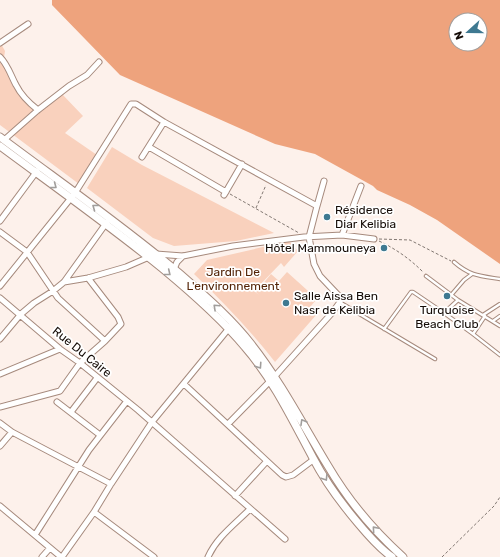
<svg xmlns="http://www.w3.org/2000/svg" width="500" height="557" viewBox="0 0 500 557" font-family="Rubik,sans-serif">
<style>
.green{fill:#f9d1bd}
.water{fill:#eea37d;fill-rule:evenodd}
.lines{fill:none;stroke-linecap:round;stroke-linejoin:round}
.service-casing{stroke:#a68a7d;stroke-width:4.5}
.minor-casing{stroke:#a68a7d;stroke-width:7}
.secondary-casing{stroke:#a68a7d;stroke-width:9}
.path{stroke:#827872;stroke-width:1;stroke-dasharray:3 2;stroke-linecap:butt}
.service{stroke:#fff;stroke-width:2.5}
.minor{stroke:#fff;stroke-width:5}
.secondary{stroke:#fff;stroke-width:7}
.oneway{stroke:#a19e9c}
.poi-dot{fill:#3e7991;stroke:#fff;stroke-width:1.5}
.labels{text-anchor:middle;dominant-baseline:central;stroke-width:3.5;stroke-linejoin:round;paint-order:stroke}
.poi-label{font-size:12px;fill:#150c07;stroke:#fff;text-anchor:start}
.park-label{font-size:12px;fill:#532407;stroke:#fff}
.street-label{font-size:12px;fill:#150c07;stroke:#fff}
</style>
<rect width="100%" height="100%" fill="#fdf1eb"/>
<path class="green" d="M0,42l5,9 -2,13 11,24 10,13 15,10 23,-17 21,22 -18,17 32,22 -18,29 -79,-59z
M112,147l30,18 132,68 -38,8 -62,5 -21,-8 -66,-50z
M289,241l9,10 -14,16 -3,-4 -27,28 5,4 -3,-3 15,-18 8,7 8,-9 30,27 -7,8 7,7 -42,48c-25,-32 -52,-60 -81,-88l13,-14z"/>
<path class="water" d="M52,0h448v264l-63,-44 -27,-15 -33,-15 -4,-4 -58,-32 -40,-10 -155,-69 -68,-70zM456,20h24v24h-24z"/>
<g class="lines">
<defs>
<path id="service" d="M454,262c16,14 26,14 46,17
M426,276l32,24 42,26
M452,294l12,-14 8,-6
M341,303l94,56
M444,313l29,21 12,-18
M483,315l17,-11
M493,321l7,-5
M384,329l27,-37h2l31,21 14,-13
M473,334l27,21"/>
<path id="minor" d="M0,43l28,-19
M0,57c8,8 11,19 16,28 5,10 13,18 22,25
M4,140l34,-30 31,-24 18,-11 12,-13
M149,147l77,45
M142,157l22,-35
M224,195l18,-31
M317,206l7,-25
M0,221l37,-50
M0,232l27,20 31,46 47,43
M342,235l19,-49
M174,269l3,-7 6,-6
M64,282l24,-4 38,-11 30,-13 27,2 50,-10 71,-9 38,-2 32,4
M0,286l75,-93 56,-89h5l28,18 153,84 -8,31 5,27 6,12 18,19 2,7 -9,12 -56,62 -47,48
M0,298l60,51 20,14 58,47 147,129
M0,339l21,-25 13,-11 19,-12 11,-9 43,-60
M0,374l60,-25
M184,384l98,91 4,2 7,-2 20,-15
M57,402l43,33
M0,407l60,-16 20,-28 25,-22 16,-17 -3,-7 -30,-39
M71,412l26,-34
M0,423l12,9 99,52
M0,446l12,-14
M235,496l32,-35
M0,506l61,51
M94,512l60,45
M35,535l54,-85 38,-49
M42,557l8,-9
M62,557l32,-45 17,-28 41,-62 78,-95
M208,557c9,-20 27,-33 42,-48"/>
<path id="secondary" d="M0,137c60,45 122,88 180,137 25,22 51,44 71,70 30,38 52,81 77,122 20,34 46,65 75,91
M0,146c54,40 109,79 162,122 29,24 59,50 83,79 28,32 48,74 68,111 12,23 28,45 45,65 10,12 21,25 34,34"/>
</defs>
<use href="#service" class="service-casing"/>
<use href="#minor" class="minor-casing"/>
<use href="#secondary" class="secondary-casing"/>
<path class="path" d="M230,194l69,39
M256,208l10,-23
M379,239l31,1 41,21
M379,241c17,8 31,18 44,31
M442,557l52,-51 6,-9"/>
<use href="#service" class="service"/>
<use href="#minor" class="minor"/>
<use href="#secondary" class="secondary"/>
</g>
<defs><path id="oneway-chevron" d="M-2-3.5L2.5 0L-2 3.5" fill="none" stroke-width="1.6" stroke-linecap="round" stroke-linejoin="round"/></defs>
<g class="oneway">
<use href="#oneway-chevron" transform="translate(54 186) rotate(37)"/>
<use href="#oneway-chevron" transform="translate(95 207) rotate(-144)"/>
<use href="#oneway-chevron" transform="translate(168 273) rotate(39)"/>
<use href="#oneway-chevron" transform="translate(216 307) rotate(-137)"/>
<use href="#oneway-chevron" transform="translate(259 366) rotate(56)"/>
<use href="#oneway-chevron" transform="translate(303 422) rotate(-120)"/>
<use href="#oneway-chevron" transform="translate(325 478) rotate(58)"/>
<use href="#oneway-chevron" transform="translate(375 529) rotate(-131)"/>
</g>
<g class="poi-dot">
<circle cx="327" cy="217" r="4"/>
<circle cx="384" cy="248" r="4"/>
<circle cx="447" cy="296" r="4"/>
<circle cx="286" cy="303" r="4"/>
</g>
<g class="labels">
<g class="poi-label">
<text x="335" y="210">Résidence<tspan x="335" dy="14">Diar Kelibia</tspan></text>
<text x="376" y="248" text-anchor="end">Hôtel Mammouneya</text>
<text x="294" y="296">Salle Aissa Ben<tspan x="294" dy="14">Nasr de Kelibia</tspan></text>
<text x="447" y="310" text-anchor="middle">Turquoise<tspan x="447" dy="14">Beach Club</tspan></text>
</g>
<g class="park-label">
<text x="233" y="272">Jardin De<tspan x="233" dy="14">L'environnement</tspan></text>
</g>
<g class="street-label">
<text transform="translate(82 352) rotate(39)">Rue Du Caire</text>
</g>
</g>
<g transform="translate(468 32) rotate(249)"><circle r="19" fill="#ffffff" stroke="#a19e9c"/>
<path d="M0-3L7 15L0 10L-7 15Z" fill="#3e7991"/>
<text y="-6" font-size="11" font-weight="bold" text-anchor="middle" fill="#150c07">N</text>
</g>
</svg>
